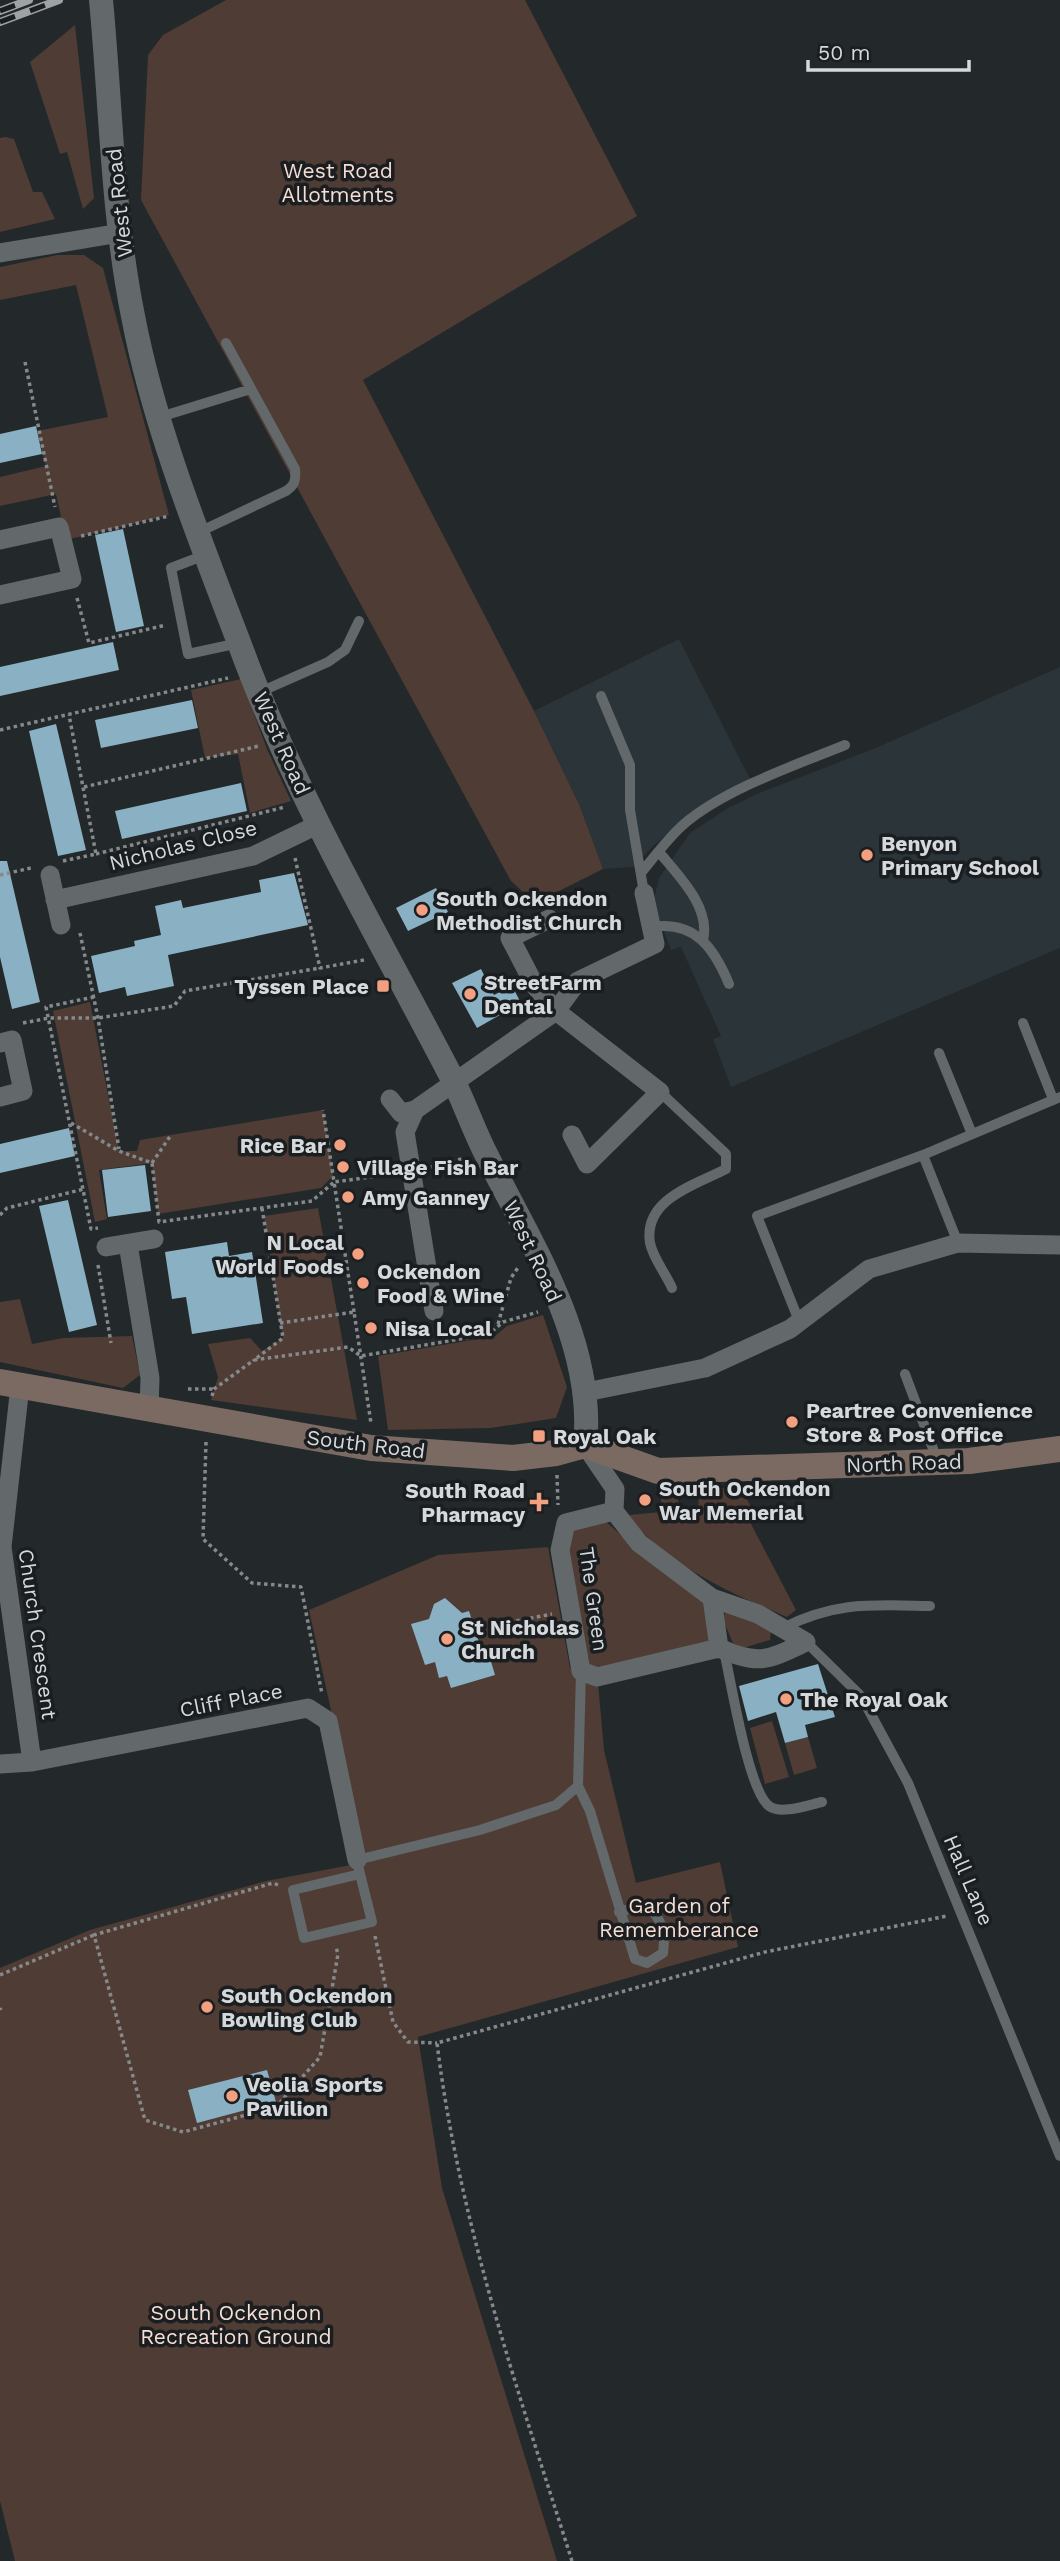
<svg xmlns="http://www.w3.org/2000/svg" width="1060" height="2561" viewBox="0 0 1060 2561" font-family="'Work Sans',sans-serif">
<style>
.built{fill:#2a3439}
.green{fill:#4f3c34}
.building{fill:#8ab0c3}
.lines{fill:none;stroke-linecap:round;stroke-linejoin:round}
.path{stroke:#85898b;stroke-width:3.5;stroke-dasharray:3.5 3.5;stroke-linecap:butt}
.service{stroke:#63686a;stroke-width:10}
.minor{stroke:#63686a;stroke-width:19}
.tertiary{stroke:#63686a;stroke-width:24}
.secondary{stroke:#7b6a62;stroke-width:26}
.rail-casing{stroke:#9ea2a4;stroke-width:8}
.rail{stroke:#1a1e20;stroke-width:5;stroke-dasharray:16;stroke-linecap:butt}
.poi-dot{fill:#f2a07f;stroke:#1a1e20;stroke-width:2.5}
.labels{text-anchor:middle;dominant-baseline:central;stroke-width:7;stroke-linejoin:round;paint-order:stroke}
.park-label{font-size:21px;fill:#f7ddd3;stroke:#1a1e20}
.street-label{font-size:21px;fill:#d6d9db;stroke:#1a1e20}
.poi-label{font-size:21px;font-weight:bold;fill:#d6d9db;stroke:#1a1e20;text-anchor:start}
</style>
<rect width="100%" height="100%" fill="#23282a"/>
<path class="built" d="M679,639l73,144 -41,16 -57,46 -20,22 -31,2 -24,-65 -45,-93z
M1060,667v281l-329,139 -18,-48 8,-3 -40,-89 -10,3 -18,-47 6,-25 31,-45 38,-25 29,-14 121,-47z"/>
<path class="green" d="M226,0h299l112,216 -274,164 171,331 45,93 24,65 -68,34 -24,-22 -370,-681 7,-145 15,-20z
M75,25l19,173 -11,11 -16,-57 -7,2 -30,-92z
M6,137l8,2 19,53h9l13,27 -55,13v-94z
M57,255h27l19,13 66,247 -103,25 -10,-46 -56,12v-29l46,-11 -9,-35 71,-14 -32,-132 -76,15v-33z
M241,679l26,70 24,52 -41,12 -12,-59 -33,4 -14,-68z
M90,1002l29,149h18l3,-11 183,-30 10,66 -12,12 -163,26 -6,-51 -53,7 8,49 -12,3 -42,-211z
M318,1208l39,212 -146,-20 7,-23 -10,-33 42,-6 12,13 21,-13 -19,-122z
M20,1299l12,45 31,-6 69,-2 8,39 -17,13 -123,-26v-60z
M543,1315l24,72 -11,31 -65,10 -103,2 -10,-74 117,-20 12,-10z
M714,1488h28l11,24 -2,12 45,86 -9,7c-50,-21 -128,-55 -158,-102l32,-3v-16l16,1 3,9 18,1 1,-10z
M603,1519l57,51 41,27 14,38 -12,10 -104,25 -10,-6 -23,-108 7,-27z
M548,1547l22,121 28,15 6,67 32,133 84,-21 18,85 -320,90 24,151 115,373h-542l-15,-60v-533l90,-38 176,-49 106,-20 -11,-14 -52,-237 129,-55z
M726,1608l45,22 -1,10 -27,8 -10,-5 -10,-23z
M772,1721l17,56 -24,7 -15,-56z
M808,1737l9,31 -23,7 -9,-32z"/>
<path class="building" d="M36,426l6,28 -42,9v-29z
M123,529l21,97 -28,6 -21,-97z
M113,642l6,28 -119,26v-29z
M192,700l6,28 -97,20 -6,-28z
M56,724l30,126 -28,6 -29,-125z
M241,783l6,28 -125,28 -7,-28z
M0,861h7l33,141 -28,7 -12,-52z
M294,873l14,52 -140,30 6,31 -47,10 -2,-9 -26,6 -8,-37 44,-10 -1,-5 27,-6 -6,-29 26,-6 2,8 78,-16 -2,-12z
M436,888l12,24 -40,19 -12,-23z
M481,969l13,26 18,-9 9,17 -44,25 -25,-45z
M69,1128l6,28 -75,17v-29z
M145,1165l6,46 -43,6 -6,-47z
M68,1200l29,125 -28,7 -30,-126z
M227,1242l2,14 23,-4 11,71 -71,11 -6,-37 -14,2 -7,-47z
M445,1598l17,15 7,-2 12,38 6,-1 8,27 -44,13 -4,-12 -8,2 -4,-16 -10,3 -14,-41 18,-5 5,-15z
M818,1664l17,53 -30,8 3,12 -23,6 -9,-31 -28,9 -9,-35z
M267,2070l9,32 -79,21 -9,-33z"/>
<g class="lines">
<path class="path" d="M25,362l30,145
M81,536l88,-20
M77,598l12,45 77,-18
M0,730l228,-52
M84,787l175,-41
M96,854l189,-47
M295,858l25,110 44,-8
M63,861l33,-7 -27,-139
M0,875l31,-7
M80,933l18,85 21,131
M94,997l-48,10 45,222 7,-1
M23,1023l26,-5h49l76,-12 11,-15 135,-23
M71,1123l48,28 33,12 7,59 153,-21 22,-19 -11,-72
M152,1163l19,-28
M431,1167l34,-9
M262,1208l21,130 -29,22 94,-13 13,9 128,-22 14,-12 35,-10
M0,1215l7,-7 77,-19
M98,1265l13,78
M354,1312l-20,-130 59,-8
M280,1323l74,-11 17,111
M498,1324l13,-46 8,-12
M188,1389h26
M212,1396l2,-7 40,-29
M206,1442l-3,97 49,44 49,4 21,107
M557,1475l1,30
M475,1629l77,-15
M278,1885l-5,-2 -179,52 51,185 38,12 93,-25 44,-50 18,-103 -2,-7
M375,1936l18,86 15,20 29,1
M0,1975l94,-40
M0,2008l1,2
M572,2561c-54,-170 -113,-340 -135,-518l328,-91 182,-36"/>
<path class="service" d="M160,417l91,-28
M199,532l87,-41c9,-6 10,-11 9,-22l-69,-126
M205,555l-34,13 17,86 51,-11
M260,692l68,-30 17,-12 14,-29
M601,696l29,69v45l14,83
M659,852c19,23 52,55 44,88
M641,873c14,-17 27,-35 43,-49 41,-35 112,-59 161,-79
M651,927c44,-7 63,21 78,57
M1023,1023l30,76
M939,1053l33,81
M660,1092l66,62v15c-31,16 -83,30 -76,74 3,15 16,31 22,45
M923,1155l35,88
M799,1321l-42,-105 166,-61 137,-58
M905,1374l33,88
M783,1628c53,-27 90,-23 147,-22
M806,1642l55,54 47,87 152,373
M724,1651c7,30 24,139 45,155 12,9 39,-1 53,-4
M581,1671l-3,115 12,25 45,148 12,4 16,-10c3,-21 -1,-34 -17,-49l-27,8
M360,1874l12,48 -68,16 -11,-48 67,-16 -3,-14 123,-30 76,-25 22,-19"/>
<path class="minor" d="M0,253l120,-20
M0,540l59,-13 13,52 -72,16
M50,875l11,50
M55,900l198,-44 66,-32
M549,919l-39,19 25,48 21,25 104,81 -73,72 -15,-29
M0,1043l12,-3 11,51 -23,6
M390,1099l11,14 14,-3 141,-99 22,-30 77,-37 -11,-51
M415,1110l-10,22 29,179
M128,1244l22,134 -1,31
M106,1247l48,-8
M20,1386l-18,161 30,215
M586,1392l119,-24 85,-39 79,-60 89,-26 102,2
M585,1445l30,44 -1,22 25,32 73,55 46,16 48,28c-38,18 -47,24 -87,6l-7,-50
M614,1511l-48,12 -6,27 21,121 16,6 122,-29
M0,1764l32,-2 276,-54 20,13 29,139"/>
<path class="tertiary" d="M101,0c10,105 11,212 32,316 22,117 74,241 116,353 55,142 133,274 203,409 13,26 22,53 35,78 44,87 109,188 98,289"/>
<path class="secondary" d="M0,1382l371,66 142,10 43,-5 29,-8 73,26 311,-10 91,-12"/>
<defs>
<path id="rail" d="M0,11l29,-11
M0,22l59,-22"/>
</defs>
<use href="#rail" class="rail-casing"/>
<use href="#rail" class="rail"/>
</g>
<g class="poi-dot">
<circle cx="867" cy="855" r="7"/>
<circle cx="422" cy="910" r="7"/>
<rect x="376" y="979" width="14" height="14" rx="3.5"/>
<circle cx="470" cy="994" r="7"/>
<circle cx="340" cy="1145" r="7"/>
<circle cx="343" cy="1167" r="7"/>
<circle cx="348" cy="1197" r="7"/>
<circle cx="358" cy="1254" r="7"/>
<circle cx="363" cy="1283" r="7"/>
<circle cx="371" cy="1328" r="7"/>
<circle cx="792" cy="1422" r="7"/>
<rect x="532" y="1429" width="14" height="14" rx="3.5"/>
<circle cx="645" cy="1500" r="7"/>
<path d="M535.5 1491.5h7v7h7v7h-7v7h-7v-7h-7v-7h7z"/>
<circle cx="447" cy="1639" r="7"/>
<circle cx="786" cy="1699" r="7"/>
<circle cx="207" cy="2007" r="7"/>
<circle cx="232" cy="2096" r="7"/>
</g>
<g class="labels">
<g class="park-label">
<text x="338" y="170">West Road<tspan x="338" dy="24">Allotments</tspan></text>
<text x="679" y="1905">Garden of<tspan x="679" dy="24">Rememberance</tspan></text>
<text x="236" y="2312">South Ockendon<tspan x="236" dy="24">Recreation Ground</tspan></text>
</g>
<g class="street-label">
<text transform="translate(119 203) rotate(-96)">West Road</text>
<text transform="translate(282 743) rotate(66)">West Road</text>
<text transform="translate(183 845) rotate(-14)">Nicholas Close</text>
<text transform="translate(533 1251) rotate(65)">West Road</text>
<text transform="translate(366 1444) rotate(7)">South Road</text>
<text transform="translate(904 1463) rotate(-2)">North Road</text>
<text transform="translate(594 1599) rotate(82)">The Green</text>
<text transform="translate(38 1634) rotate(82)">Church Crescent</text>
<text transform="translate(231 1700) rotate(-11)">Cliff Place</text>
<text transform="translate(969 1880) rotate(67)">Hall Lane</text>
</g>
<g class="poi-label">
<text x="881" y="843">Benyon<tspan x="881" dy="24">Primary School</tspan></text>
<text x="436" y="898">South Ockendon<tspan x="436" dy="24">Methodist Church</tspan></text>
<text x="484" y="982">StreetFarm<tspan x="484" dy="24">Dental</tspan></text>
<text x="369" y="986" text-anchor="end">Tyssen Place</text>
<text x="326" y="1145" text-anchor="end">Rice Bar</text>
<text x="357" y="1167">Village Fish Bar</text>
<text x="362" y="1197">Amy Ganney</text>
<text x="344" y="1242" text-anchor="end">N Local<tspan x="344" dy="24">World Foods</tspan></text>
<text x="377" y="1271">Ockendon<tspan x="377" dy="24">Food &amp; Wine</tspan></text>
<text x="385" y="1328">Nisa Local</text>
<text x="806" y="1410">Peartree Convenience<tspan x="806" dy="24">Store &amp; Post Office</tspan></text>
<text x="553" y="1436">Royal Oak</text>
<text x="659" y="1488">South Ockendon<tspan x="659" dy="24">War Memerial</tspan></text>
<text x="525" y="1490" text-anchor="end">South Road<tspan x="525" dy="24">Pharmacy</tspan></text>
<text x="461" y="1627">St Nicholas<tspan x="461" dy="24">Church</tspan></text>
<text x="800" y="1699">The Royal Oak</text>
<text x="221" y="1995">South Ockendon<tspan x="221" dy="24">Bowling Club</tspan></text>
<text x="246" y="2084">Veolia Sports<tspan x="246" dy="24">Pavilion</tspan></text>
</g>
</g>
<path d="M808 60v10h161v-10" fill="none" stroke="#d6d9db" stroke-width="3.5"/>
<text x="818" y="60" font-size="21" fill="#d6d9db" stroke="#1a1e20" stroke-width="5" paint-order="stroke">50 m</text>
</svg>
